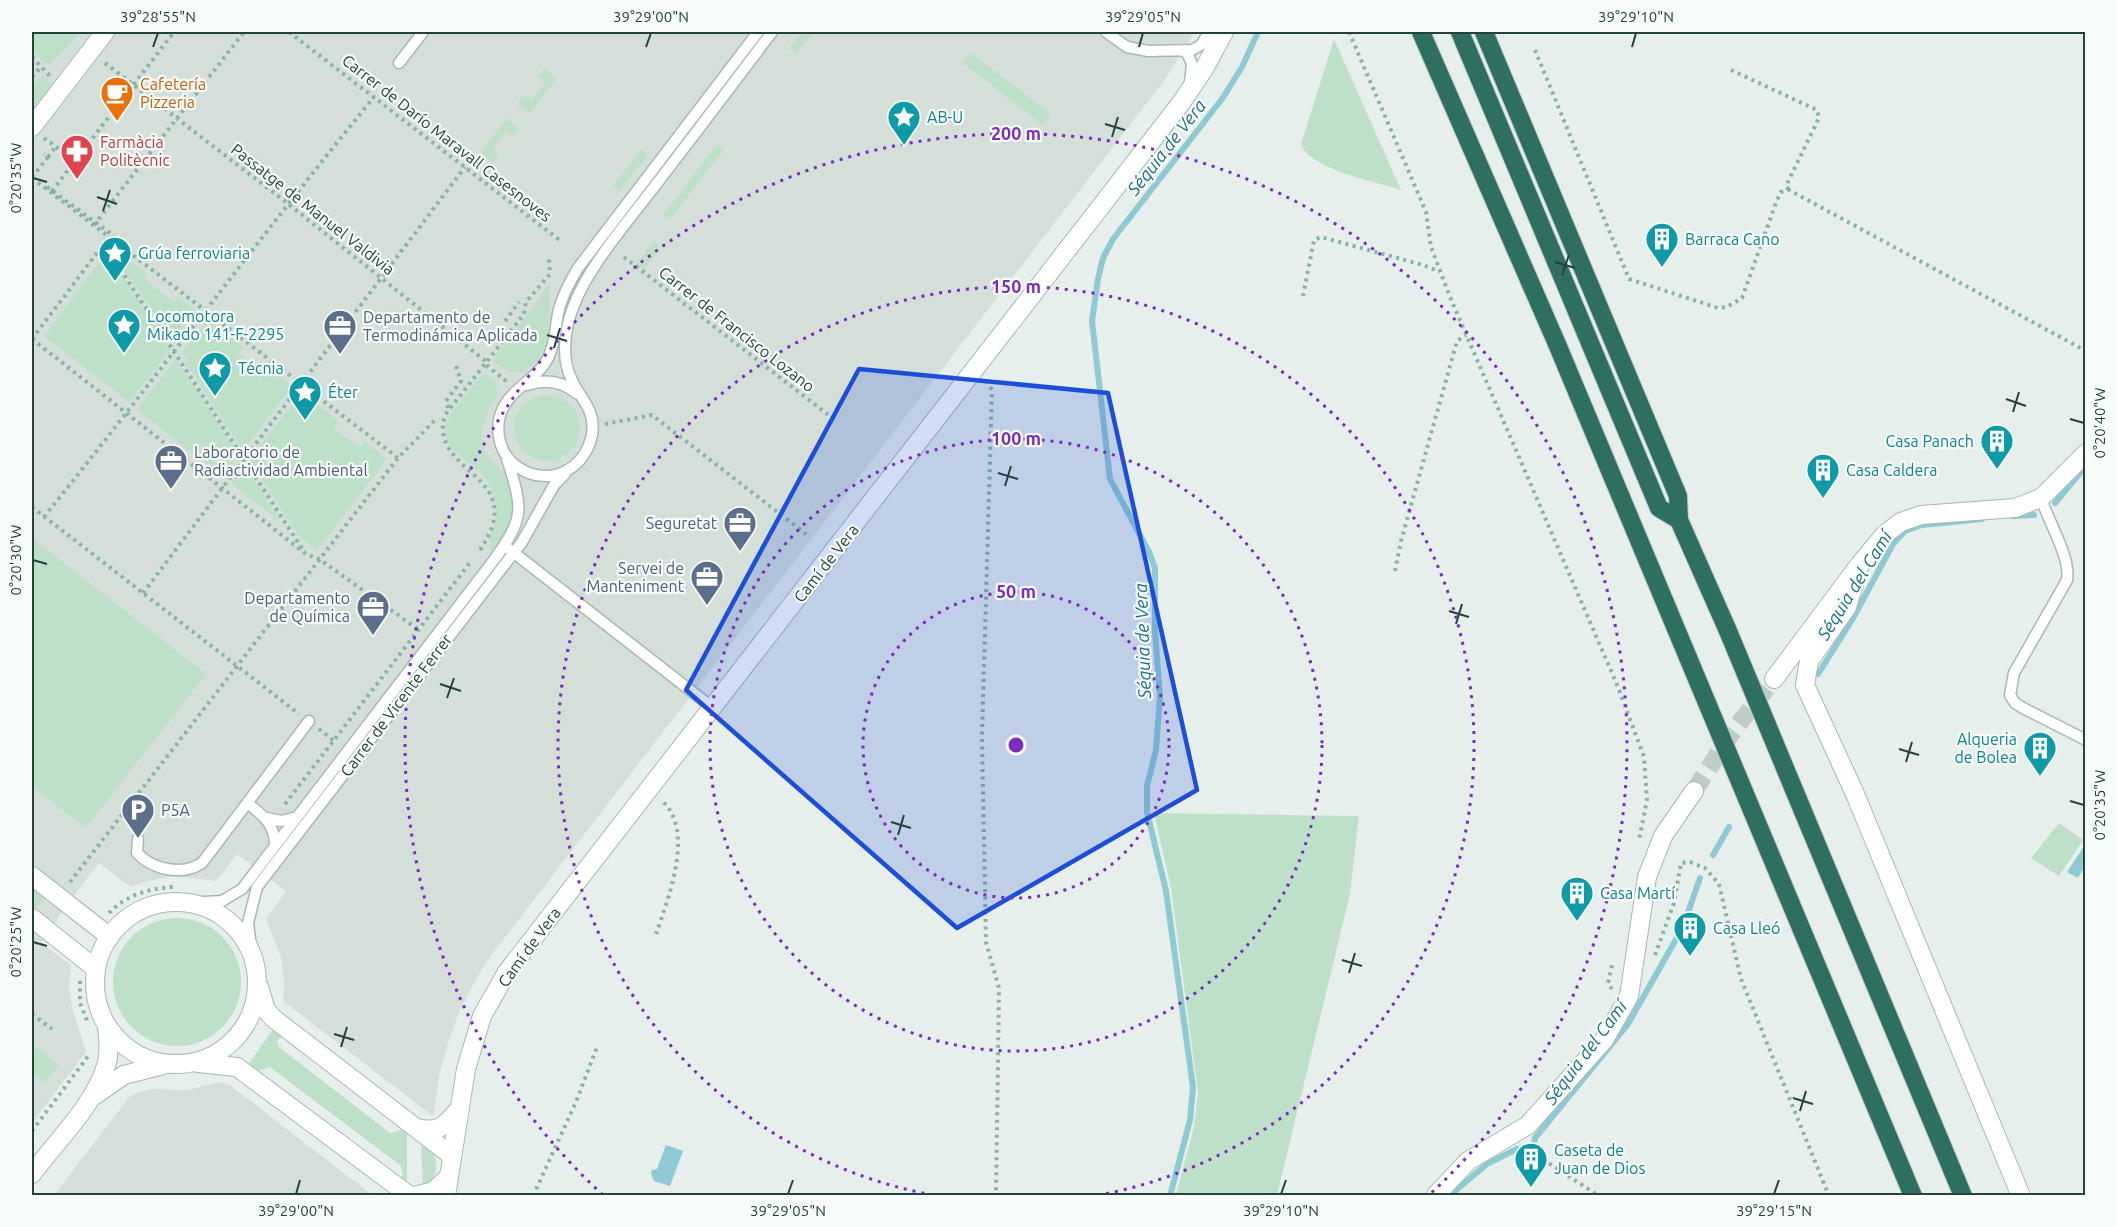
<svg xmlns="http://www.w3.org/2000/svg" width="2117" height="1227" viewBox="0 0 2117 1227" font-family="Ubuntu,sans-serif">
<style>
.built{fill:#d4dfda}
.green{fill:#bfe0c8}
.water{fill:#8ec9d4}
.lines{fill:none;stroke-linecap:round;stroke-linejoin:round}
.stream{stroke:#8ec9d4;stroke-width:6}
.street-tunnel{stroke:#bfccc8;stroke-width:18;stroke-dasharray:18 9;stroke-linecap:butt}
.lane-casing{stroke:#a8b8b2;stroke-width:13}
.street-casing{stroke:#a8b8b2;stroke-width:20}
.secondary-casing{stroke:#a4bbb3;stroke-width:20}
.highway-casing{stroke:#c2cac8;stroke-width:20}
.path{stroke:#86b3a5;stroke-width:4;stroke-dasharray:3 4.5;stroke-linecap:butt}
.lane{stroke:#fff;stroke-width:10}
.street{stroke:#fff;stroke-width:18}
.secondary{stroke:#fff;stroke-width:18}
.highway{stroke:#2f6f62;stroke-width:18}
.marked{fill:#1d4ed8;fill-opacity:0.2;stroke:#1d4ed8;stroke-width:4.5;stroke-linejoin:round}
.ticks{fill:none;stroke:#24423a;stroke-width:2}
.ring{fill:none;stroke:#7b2cbf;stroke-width:3;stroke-dasharray:3 6}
.labels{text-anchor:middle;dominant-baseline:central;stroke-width:4.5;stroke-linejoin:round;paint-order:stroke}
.food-label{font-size:16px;fill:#c56008;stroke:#f7fbf9;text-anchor:start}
.culture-label{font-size:16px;fill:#0d838f;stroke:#f7fbf9;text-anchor:start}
.street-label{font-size:16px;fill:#24423a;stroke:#f7fbf9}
.health-label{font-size:16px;fill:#be3a42;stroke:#f7fbf9;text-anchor:start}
.service-label{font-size:16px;fill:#4e5e75;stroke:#f7fbf9;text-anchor:start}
.water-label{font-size:18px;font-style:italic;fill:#1c6f80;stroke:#f7fbf9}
.centre{fill:#7b2cbf;stroke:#f7fbf9;stroke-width:3}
.ring-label{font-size:18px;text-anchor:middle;font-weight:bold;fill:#7b2cbf;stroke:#f7fbf9;stroke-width:4.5;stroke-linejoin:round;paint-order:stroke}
.neatline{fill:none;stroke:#24423a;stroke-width:2}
.ticks-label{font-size:15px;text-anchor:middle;fill:#24423a}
</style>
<rect width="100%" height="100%" fill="#e6efeb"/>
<path class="built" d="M32,32h1163l-29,46 -680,884 -26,47 -11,31 -9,32 -7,44 -150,-115 1,-19 -3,-25 -15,-38 20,-28 -49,-37 -21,27 -41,-5 -31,6 -13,5 -32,-24 -31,40 -27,40 30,22 -2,21 3,21 14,45 -54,71z
M220,1082l11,4 141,109h-318l77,-100 20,-6 36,1z"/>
<path class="green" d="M32,32h50l-34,34 -16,-16z
M803,32h10l-17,22 -7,-5z
M1334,39l67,151c-26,-9 -91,-20 -100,-46z
M970,52l81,62 -8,11 -81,-63z
M544,68l13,10 -27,35 -13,-9 7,-9 8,5 13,-18 -7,-5z
M43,75l10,10 -21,28v-27z
M506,118l13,10 -6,8 -7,-5 -13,18 7,6 -7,8 -13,-9z
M717,144l7,5 -54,71 -7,-5z
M641,149l7,5 -28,37 -7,-5z
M654,241l8,6 -18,23 -8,-6z
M116,250l32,24 -3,5 29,23 4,-5 16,13 -3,4 4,3 -20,26 -62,-89z
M107,252l63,98 -41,52 -85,-66z
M549,285c1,33 6,68 -26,88l-14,-1 -17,-12z
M212,322l32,25 -5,6 28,21 3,-4 19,14 -3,4 3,2 -46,61 -58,-89 2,-2 -5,-8 23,-29 4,3z
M176,359l59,89 -3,3 5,7 -14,19 -86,-67z
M484,373l10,7 4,13c-8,14 -18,32 -16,49 1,13 13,19 21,30 20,27 6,57 -11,81 -8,-12 8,-36 3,-53 -3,-11 -8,-21 -16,-29 -12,-13 -46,-27 -30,-54 10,-16 24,-30 35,-44z
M514 428a33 33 0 1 1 66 0a33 33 0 1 1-66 0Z
M305,395l33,26 -5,7 27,20 5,-6 22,17 -70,91 -18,-14 -50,-76 50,-64 3,3z
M243,468l5,8 3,-2 26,43 -1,2 -45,-36z
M32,538l174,136 -120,154 -54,-42z
M1154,813l205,3 -9,78 -73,301h-101l18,-68 4,-35 -27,-204z
M2059,823l24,17 -24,36 -28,-18z
M32,884l14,11 -11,14 -3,-3z
M113 982a64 64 0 1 1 128 0a64 64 0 1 1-128 0Z
M275,1027l11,8 -9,5 2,7 111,86 17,-5v60l-11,-9 7,-3 -2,-10 -131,-99 -15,5 -8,-6z
M32,1044l27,21 -14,18 -13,-11z
M421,1140l11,9c8,17 5,29 -9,40z"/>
<path class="water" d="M2084,846l1,20 -7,12 -11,-6z
M666,1145l17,6 -13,35 -16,-5 -3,-7 1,-4 5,-1z"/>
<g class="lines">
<path class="stream" d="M2055,503l31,-37
M2013,516l21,-1
M1818,674l34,-54 41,-76 12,-13 17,-6 60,-6
M1713,855l16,-28
M1534,1143l1,-5 93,-114 55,-97 17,-49
M1170,1196l20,-76 3,-33 -27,-196 -19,-79v-26l9,-36 4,-53 -5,-66v-63l-6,-16 -39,-73 -18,-158 6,-42 5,-21 10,-19 109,-140 20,-32 16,-35
M1449,1196l38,-32 30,-15"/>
<path class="street-tunnel" d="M1694,791l39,-60 41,-52"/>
<defs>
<path id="lane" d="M758,32l-180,236c-8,13 -15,27 -19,41 -4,16 -3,34 -11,49 -9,18 -28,26 -40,42 -16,21 -12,53 11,68 14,9 32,11 47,3 21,-11 33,-39 23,-61 -5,-11 -14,-21 -18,-32 -8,-17 -7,-36 -3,-54 10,-46 55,-96 83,-133 41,-53 81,-106 121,-159
M1106,32l21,15 21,4 44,-1 9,-5 8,-13
M1183,51l4,2 5,11 -2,18
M399,63l24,-31
M527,385c18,-6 35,-4 49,8
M2041,498c8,25 30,60 26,82l-53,93 -4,22 5,8 8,5 63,32
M509,549l204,159
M247,803c16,12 28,21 28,43
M267,818l14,3 16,-4
M138,839l-1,14c16,17 45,23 65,10l107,-142
M188,903l34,-2 20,-12 252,-329c31,-43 29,-51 13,-101
M252,954l-4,-31 9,-36 265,-345 32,-57 11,-11"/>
<path id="street" d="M32,127l73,-95
M1860,564l-13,43 -38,54 -4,24 50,109 166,402
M1774,679l86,-115 25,-30 16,-12 20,-7 94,-7 26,-10 45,-45
M32,876l78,61
M95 983a81 81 0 1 1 162 0a81 81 0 1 1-162 0Z
M32,918l64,51
M259,987l7,23 7,8 178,137
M198,1063l39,4 173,129
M94,1096l30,-21 39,-10
M416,1128c25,5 28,-2 44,-20
M32,1174c25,-34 63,-69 75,-111 3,-12 1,-24 0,-37
M414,1196l20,-5 14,-14
M1435,1196l33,-35 60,-36 76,-85 25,-44 18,-119 16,-41 31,-45"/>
<path id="secondary" d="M446,1196l20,-127 16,-53 25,-44 674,-869 23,-34 20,-37"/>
<path id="highway" d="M1421,32l136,312 356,852
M1460,32l199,476 20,12
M1484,32l194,464 1,24 49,111 235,565"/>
</defs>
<use href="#lane" class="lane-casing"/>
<use href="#street" class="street-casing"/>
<use href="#secondary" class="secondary-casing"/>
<use href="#highway" class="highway-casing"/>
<path class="path" d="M289,32l273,210
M1349,32l77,180 5,35 19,50 168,390 26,70 3,43 -8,40
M1535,50l94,229 89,29 9,-1 15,-9 35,-98 4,-8 8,-2 297,161
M32,57l18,19
M105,63l182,140 197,157 1,4 22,18
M1731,70l86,40 2,8 -33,68 3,4
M32,77l9,-10
M44,138l31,23 99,-129
M48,157l8,-11
M32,177l16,-20 -4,-3
M32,178l366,280
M47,187l67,49
M52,191l23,-30
M94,225l150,-193
M104,244l199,306
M624,257l211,163
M1303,296l11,-56 7,-3 102,28 17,7
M505,321l14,-19
M32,339l274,215 13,5 100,71
M32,339l77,-102
M986,381l6,9 -10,346 4,206 13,46 -3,208
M448,408l-2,-7 15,-20 -6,-18
M605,424l47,-9 154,119
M32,507l267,207
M44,517c112,-139 217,-282 330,-420
M480,550c52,-77 -53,-75 -35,-135l79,-101 2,-12 24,-28 -1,-15
M1395,571l6,-30 56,-200 9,-6
M143,593l322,-426
M319,729l14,11
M285,804l187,-244
M70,882l328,-424 38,-39
M109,913c17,-18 41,-25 66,-26
M656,934c12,-35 40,-105 5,-134
M1655,955l19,-52 7,-40 9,-1 15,6 14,16 22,95 88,217
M80,981v22l8,20
M1612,989l-4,-6 4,-18
M32,1014l20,15
M32,1131l57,-76
M1524,1147l75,49
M533,1196l43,-94 21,-55"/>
<use href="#lane" class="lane"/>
<use href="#street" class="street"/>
<use href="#secondary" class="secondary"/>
<use href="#highway" class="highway"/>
</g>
<path class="marked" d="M859,369l249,24 89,397 -240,138 -271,-238z"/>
<path class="ticks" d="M153,47l5,-14M646,47l5,-14M1139,47l4,-14M1632,47l4,-14M1105,124l20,6M1112,137l6,-20M33,178l14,4M97,197l20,7M103,211l7,-21M1555,262l20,6M1562,275l7,-20M547,335l20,6M554,348l6,-20M2006,399l20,7M2013,412l6,-20M2070,419l14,4M998,473l20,6M1005,486l6,-20M33,560l14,4M1449,611l20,6M1456,624l6,-20M440,684l21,7M447,698l7,-20M1899,749l20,6M1906,762l6,-20M2070,801l14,4M891,822l20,6M898,835l6,-20M33,942l14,4M1342,960l20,6M1349,973l6,-20M334,1034l20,6M341,1047l6,-20M1793,1098l20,6M1800,1111l6,-20M296,1194l4,-14M788,1194l5,-14M1281,1194l5,-14M1774,1194l5,-14"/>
<g class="ring">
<circle cx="1016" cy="745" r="153"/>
<circle cx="1016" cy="745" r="306"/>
<path d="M933 1195A458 458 0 1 1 1099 1195"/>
<path d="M603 1195A611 611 0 1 1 1429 1195"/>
</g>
<defs>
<symbol id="cafe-pin" viewBox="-11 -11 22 30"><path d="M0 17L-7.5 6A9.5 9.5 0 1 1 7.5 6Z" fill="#e8710a" stroke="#f7fbf9"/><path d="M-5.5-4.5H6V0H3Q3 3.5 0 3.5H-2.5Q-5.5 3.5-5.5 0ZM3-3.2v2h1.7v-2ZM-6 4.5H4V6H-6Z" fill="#fff"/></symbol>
<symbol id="sight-pin" viewBox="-11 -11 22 30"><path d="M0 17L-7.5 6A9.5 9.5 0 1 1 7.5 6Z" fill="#0f9aa8" stroke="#f7fbf9"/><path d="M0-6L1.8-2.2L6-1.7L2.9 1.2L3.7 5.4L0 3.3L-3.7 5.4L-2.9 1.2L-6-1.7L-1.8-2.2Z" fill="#fff"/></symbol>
<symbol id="pharmacy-pin" viewBox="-11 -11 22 30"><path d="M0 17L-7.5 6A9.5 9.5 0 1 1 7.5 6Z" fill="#e0444e" stroke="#f7fbf9"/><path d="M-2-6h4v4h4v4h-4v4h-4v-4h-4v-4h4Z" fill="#fff"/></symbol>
<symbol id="building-pin" viewBox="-11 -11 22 30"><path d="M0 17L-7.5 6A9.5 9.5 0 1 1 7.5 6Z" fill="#0f9aa8" stroke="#f7fbf9"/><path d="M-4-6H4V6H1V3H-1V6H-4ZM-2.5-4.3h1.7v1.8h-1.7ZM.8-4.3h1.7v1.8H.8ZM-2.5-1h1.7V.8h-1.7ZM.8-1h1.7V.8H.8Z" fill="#fff"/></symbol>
<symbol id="office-pin" viewBox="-11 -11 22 30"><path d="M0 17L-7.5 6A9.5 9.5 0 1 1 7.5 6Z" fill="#5c6f8a" stroke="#f7fbf9"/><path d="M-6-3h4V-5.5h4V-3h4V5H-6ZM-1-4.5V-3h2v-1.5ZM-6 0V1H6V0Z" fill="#fff"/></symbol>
<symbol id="parking-pin" viewBox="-11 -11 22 30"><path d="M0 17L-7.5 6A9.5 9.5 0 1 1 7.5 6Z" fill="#5c6f8a" stroke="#f7fbf9"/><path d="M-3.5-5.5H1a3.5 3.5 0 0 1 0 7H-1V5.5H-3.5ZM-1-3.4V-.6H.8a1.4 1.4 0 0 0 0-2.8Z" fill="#fff"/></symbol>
</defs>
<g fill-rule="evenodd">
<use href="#cafe-pin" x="98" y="74" width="38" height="52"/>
<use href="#sight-pin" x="885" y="98" width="38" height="52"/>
<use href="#pharmacy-pin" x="58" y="132" width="38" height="52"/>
<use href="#building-pin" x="1643" y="220" width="38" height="52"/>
<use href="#sight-pin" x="96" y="234" width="38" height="52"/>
<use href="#sight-pin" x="105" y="306" width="38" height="52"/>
<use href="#office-pin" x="321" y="307" width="38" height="52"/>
<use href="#sight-pin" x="196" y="349" width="38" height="52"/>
<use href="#sight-pin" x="286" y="373" width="38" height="52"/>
<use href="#building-pin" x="1978" y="422" width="38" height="52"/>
<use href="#office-pin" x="152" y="442" width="38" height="52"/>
<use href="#building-pin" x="1804" y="451" width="38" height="52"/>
<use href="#office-pin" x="721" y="504" width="38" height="52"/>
<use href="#office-pin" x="688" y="558" width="38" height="52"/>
<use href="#office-pin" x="354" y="588" width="38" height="52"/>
<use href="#building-pin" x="2021" y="729" width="38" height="52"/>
<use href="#parking-pin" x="119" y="791" width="38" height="52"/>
<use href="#building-pin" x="1558" y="874" width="38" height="52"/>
<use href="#building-pin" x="1671" y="909" width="38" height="52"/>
<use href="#building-pin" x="1512" y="1140" width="38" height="52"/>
</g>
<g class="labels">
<g class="food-label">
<text x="140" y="84">Cafetería<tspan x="140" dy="18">Pizzeria</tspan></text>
</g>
<g class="culture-label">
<text x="927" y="117">AB-U</text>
<text x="1685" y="239">Barraca Cano</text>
<text x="138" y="253">Grúa ferroviaria</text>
<text x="147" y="316">Locomotora<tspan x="147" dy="18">Mikado 141-F-2295</tspan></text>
<text x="238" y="368">Técnia</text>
<text x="328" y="392">Éter</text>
<text x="1974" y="441" text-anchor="end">Casa Panach</text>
<text x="1846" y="470">Casa Caldera</text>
<text x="2017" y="739" text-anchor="end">Alqueria<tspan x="2017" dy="18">de Bolea</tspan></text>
<text x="1600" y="893">Casa Martí</text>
<text x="1713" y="928">Casa Lleó</text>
<text x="1554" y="1150">Caseta de<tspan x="1554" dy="18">Juan de Dios</tspan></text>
</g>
<g class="street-label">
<text transform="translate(447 138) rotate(38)">Carrer de Darío Maravall Casesnoves</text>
<text transform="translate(313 209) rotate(38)">Passatge de Manuel Valdivia</text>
<text transform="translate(737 329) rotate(38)">Carrer de Francisco Lozano</text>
<text transform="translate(826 563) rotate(-52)">Camí de Vera</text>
<text transform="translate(396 705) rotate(-53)">Carrer de Vicente Ferrer</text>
<text transform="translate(529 947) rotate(-54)">Camí de Vera</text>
</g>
<g class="health-label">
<text x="100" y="142">Farmàcia<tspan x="100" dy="18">Politècnic</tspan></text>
</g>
<g class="service-label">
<text x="363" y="317">Departamento de<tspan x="363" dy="18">Termodinámica Aplicada</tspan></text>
<text x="194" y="452">Laboratorio de<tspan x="194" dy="18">Radiactividad Ambiental</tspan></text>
<text x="717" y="523" text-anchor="end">Seguretat</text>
<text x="684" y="568" text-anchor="end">Servei de<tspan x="684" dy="18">Manteniment</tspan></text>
<text x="350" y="598" text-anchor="end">Departamento<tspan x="350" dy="18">de Química</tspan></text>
<text x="161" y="810">P5A</text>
</g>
<g class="water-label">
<text transform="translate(1166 147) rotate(-52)">Séquia de Vera</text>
<text transform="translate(1854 585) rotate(-58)">Séquia del Camí</text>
<text transform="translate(1142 641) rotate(-92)">Séquia de Vera</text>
<text transform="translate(1585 1052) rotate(-53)">Séquia del Camí</text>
</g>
</g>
<circle cx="1016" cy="745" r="9" class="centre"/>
<g class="ring-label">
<text x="1016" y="140">200 m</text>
<text x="1016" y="293">150 m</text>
<text x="1016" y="445">100 m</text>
<text x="1016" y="598">50 m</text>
</g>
<rect width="2117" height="1227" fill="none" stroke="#f7fbf9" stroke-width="66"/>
<rect x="33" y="33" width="2051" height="1161" class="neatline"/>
<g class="ticks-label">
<text x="158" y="22">39°28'55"N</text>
<text x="651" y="22">39°29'00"N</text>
<text x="1143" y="22">39°29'05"N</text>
<text x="1636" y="22">39°29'10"N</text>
<text transform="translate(16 178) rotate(-90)" y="5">0°20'35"W</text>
<text transform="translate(2100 423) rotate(-90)" y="5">0°20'40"W</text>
<text transform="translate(16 560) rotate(-90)" y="5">0°20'30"W</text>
<text transform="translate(2100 805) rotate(-90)" y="5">0°20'35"W</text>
<text transform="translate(16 942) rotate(-90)" y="5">0°20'25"W</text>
<text x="296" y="1216">39°29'00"N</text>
<text x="788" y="1216">39°29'05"N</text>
<text x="1281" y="1216">39°29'10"N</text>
<text x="1774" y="1216">39°29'15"N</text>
</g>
</svg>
